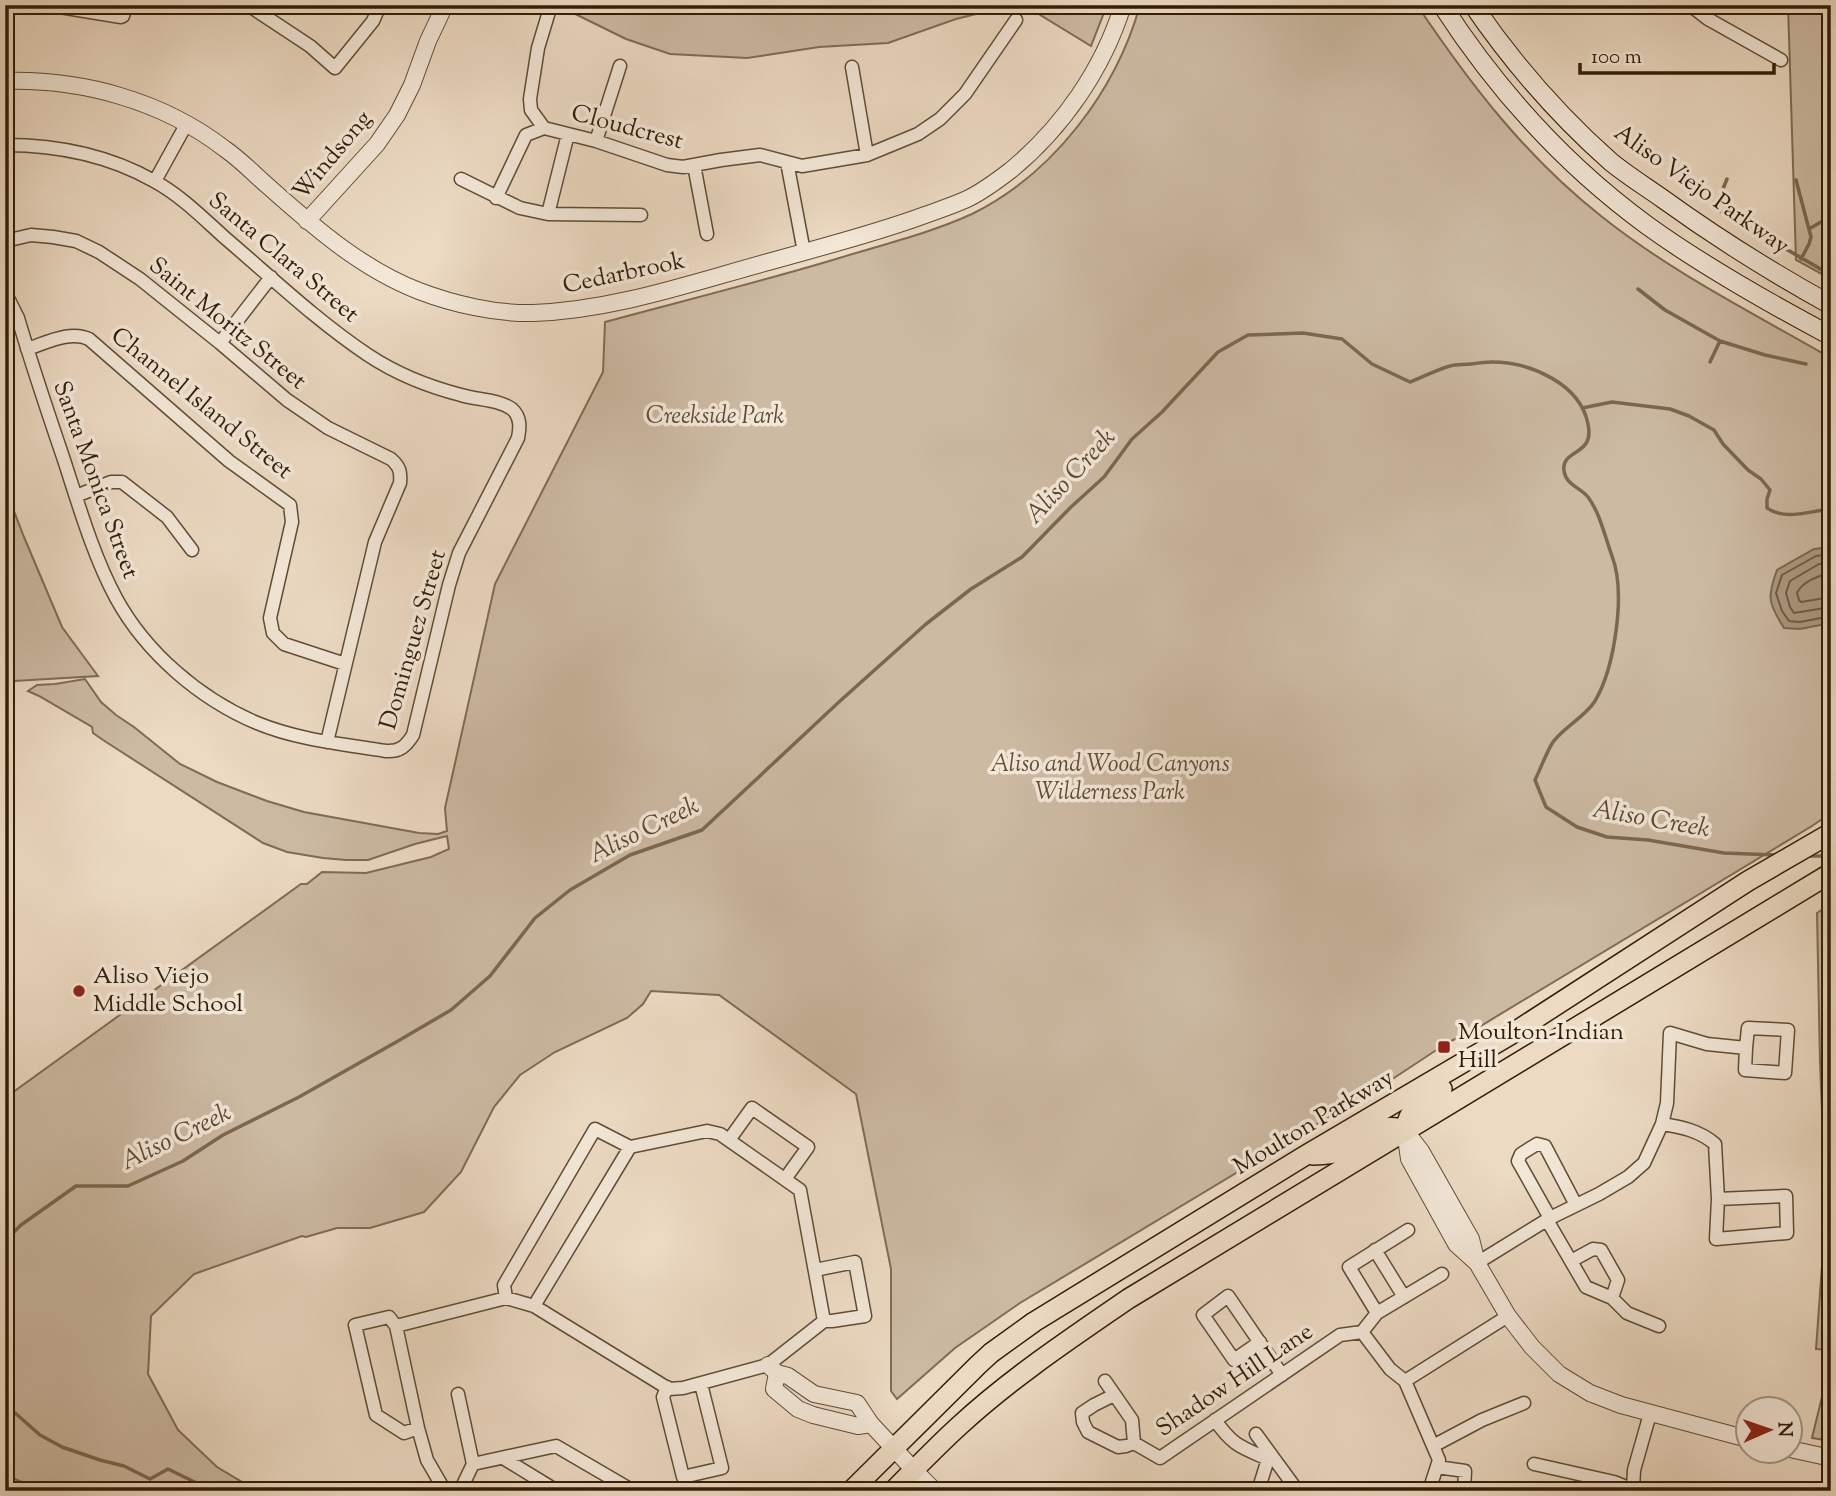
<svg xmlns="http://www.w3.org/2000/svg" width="1836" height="1496" viewBox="0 0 1836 1496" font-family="'Sorts Mill Goudy',serif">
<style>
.green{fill:#ccbaa3;stroke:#7e6c54;stroke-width:2}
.water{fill:#ac9a82;stroke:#7a6850;stroke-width:2}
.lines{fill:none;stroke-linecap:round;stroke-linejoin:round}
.shore{stroke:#6e5c44;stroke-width:2}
.stream{stroke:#7a6850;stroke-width:3.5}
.minor-casing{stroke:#5f4d34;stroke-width:15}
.tertiary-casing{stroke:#5f4d34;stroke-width:18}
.secondary-casing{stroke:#301e05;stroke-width:20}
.primary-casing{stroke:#301e05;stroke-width:22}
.minor{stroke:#f3e7d8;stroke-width:12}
.tertiary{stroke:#f3e7d8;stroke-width:16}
.secondary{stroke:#f3e7d8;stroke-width:18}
.primary{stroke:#ecdac3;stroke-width:19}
.poi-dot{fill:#8f2418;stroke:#f3e7d8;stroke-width:2.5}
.labels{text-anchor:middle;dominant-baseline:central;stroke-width:7;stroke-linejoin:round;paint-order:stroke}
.street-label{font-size:24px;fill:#301e05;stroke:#f3e7d8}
.park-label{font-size:24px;font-style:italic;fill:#5f4d34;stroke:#f3e7d8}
.poi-label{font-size:24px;fill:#301e05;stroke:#f3e7d8;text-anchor:start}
.water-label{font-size:26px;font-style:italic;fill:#5b4931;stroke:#f3e7d8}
</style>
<rect width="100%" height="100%" fill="#ecdac3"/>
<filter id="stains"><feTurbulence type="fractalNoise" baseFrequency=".00286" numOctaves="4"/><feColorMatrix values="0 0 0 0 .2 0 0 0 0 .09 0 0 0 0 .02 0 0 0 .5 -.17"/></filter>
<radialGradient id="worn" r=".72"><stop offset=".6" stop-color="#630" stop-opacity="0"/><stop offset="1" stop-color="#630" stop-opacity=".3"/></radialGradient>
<path class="green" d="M557,5h455l-56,14 -68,24 -69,4 -72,11 -77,-4 -44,-15z
M1024,5h83l-16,41z
M1140,5h277c53,79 109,152 184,211 70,56 152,97 230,142v455l-19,13 -333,201 -32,16 -53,35 -374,225 -65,45 -58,51 -6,-8v-122l-35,-175 -137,-99 -68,-4 -8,13 -16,14 -72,34 -35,23 -26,32 -33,65 -37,40 -54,16h-33l-31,9 -4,-1 -108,38 -43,42 -3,58 30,56 39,37 27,16 9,4 34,4h-243l-39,-16v-377l296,-214h6l15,-12 44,1 65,-16 18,-8 -2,-13 -32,8 -47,16h-22l-23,-2 -36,-6 -24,-9 -160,-103 -10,-7 -1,-6 -53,-31 -11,-5 9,-6 18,-1 30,-5 16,23 15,13 18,12 46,37 37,18 50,19 37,11 115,21 19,1 9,-3 -2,-23 50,-224 108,-212 2,-50c77,-21 155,-40 231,-63 45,-14 92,-25 136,-45 81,-40 144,-123 168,-209z
M1788,5h43v274l-35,-19z
M5,488l19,49 38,90 36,49 -84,5 -9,-5z
M1831,904v446l-15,-1 10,-139 -6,-148 -3,-149z
M1831,1360v81l-19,-3z"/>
<path class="water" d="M1831,547v76l-31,6 -16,-1c-16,-25 -17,-31 -7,-58l37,-21z"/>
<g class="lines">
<path class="shore" d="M1831,554l-15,2 -34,19 -6,18 6,18 7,10 11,1 31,-6
M1831,563l-12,1 -29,17 -4,12 4,14 4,6 37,-6
M1831,573c-12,2 -29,9 -34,20l2,7 2,2 30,-5"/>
<path class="stream" d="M1727,179l-12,29 116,67
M1796,180l15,57 -2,7 -8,15
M1809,229l22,-13
M1638,289l27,21 55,31 -10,21
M1720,341l45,14 41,9
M1582,408l30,-6 58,7 19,7 25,14 9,14 25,26 13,9 9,11 -3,9v9c19,13 42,3 64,1
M1808,856h23
M5,1241l16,-16 55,-39h52l55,-25 40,-26 76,-38 99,-56 53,-31 39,-34 45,-58 35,-28 60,-35 72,-25 138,-129 86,-77 45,-35 51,-32 49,-50 33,-30 28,-38 30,-27 56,-60 30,-17 55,-2 39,6 30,25 38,18c13,-5 26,-12 40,-16 6,-2 14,-1 21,-2 7,-1 14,-2 21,-2 37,0 88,21 96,62 7,33 -27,24 -24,47 2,14 16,16 24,26 12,16 17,40 24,59 14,36 3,111 -17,145 -10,16 -30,25 -42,41 -7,11 -12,26 -18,38l11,27 31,20 30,10 41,3 76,13 52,2
M5,1407l9,5 26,23 22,12 38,13 24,6 26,13 18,-10 45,22"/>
<defs>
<path id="minor" d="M248,5l62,41 25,22 38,-47 7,-16
M1690,5l18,14 73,41
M5,6h49l67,11 2,-1 3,-11
M852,67l15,88
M544,128l52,13 71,24 16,2 38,-7 39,-5 42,11 65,-11 51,-21 22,-15 25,-25 51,-74
M596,141l24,-75
M5,145c52,0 103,10 149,36 26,14 48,36 70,56 47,40 93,84 144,118 27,18 62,32 93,40 16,5 37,4 51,14 9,8 8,19 6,29l-59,115 -10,32 -36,150c-7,11 -13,17 -27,16 -43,-7 -88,-11 -129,-28 -57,-24 -111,-70 -141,-125 -23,-43 -37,-92 -52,-138 -16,-47 -32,-94 -46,-142l-13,-26
M787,162l17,90
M694,165l13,69
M461,179l59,29 28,6 93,1
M155,181l32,-58
M496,198l30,-63 18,-7 -13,-18 -1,-11 8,-51 13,-43
M548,214l20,-80
M5,241l26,-6 22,2 23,4 23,11 41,27 80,64 67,57 41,28 63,31c9,8 10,13 9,24l-25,59 -48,200
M220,343l51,-66
M27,349c19,-6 43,-19 62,-10l140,122 61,44 2,17 -22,96 3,15 11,11 61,20
M76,496l35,-14h11l45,35 25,33
M1662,1124c20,3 38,7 53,20l3,55 -2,40 71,-6 -1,-37 -68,3
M595,1129l35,18 77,-16 13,3 80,56 24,131 -56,44 -85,23 -14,1 -135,-83 -28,-8 -2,-13z
M729,1140l23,-32 56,39 -23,32
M1550,1218l-32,-57 3,-7 16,-10 8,2 31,59
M1547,1220l39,67 26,11 15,15 32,13
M1375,1250l29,47
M1571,1261l22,-12 8,1 17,30 -6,18
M1477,1263l73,-45 49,-24 29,-17 16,-14 18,-39 5,-21 3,-70 37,11 39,4 -1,22 40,3 3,-43 -40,-2 -2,20
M815,1270l40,-8 10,54 -33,5h-8
M534,1306l96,-159
M1377,1313l-28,-46 59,-37
M396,1326l22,102 9,32 18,31
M1362,1332l28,37 15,12 34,79 -10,31
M1362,1332l15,-19 65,-39
M1260,1342l-26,18 -31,-45 25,-19 54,79
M1105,1381l27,39 2,23
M1405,1381l103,-65
M667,1387l-4,10 20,80 39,-9 -21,-84
M458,1394l15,70
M1114,1395l-20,10 -12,8 1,9 5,10 30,15 8,-1 8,-3 26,15 180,-123 22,-3
M1215,1420c18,26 26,27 53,39l4,-3
M418,1428l-14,5 -28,-18 -21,-90 34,-8 7,9 110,-28
M1256,1434l38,52 -2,5
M1433,1446l49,-26 42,-17
M503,1458l54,33
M1534,1464l80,18 22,9
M1437,1467l28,4 -1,20
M460,1491l13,-27 83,-18 72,42 -1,3
M1258,1491l10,-32
M1630,1491l3,-2 1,-19 16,-56"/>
<path id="tertiary" d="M5,81c78,-2 158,20 220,68 16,11 30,26 44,38 46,41 93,82 150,104 34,13 77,23 114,22 81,-3 158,-30 235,-51 53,-15 106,-28 157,-47 14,-5 29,-10 42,-16 15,-7 31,-19 44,-29 52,-43 92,-101 112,-165
M307,221l70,-77 20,-29 15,-30 16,-44 17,-36
M1405,1131l4,28 47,85 21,19 31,53 24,31 27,27 31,19 31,12 127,34
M1407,1133l14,18 50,88 6,24
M768,1365l9,8 11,3 26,18 43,9 14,21 43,46 21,21
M777,1373l-3,16 24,20 15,6 45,11 13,-2
M1790,1449l41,9"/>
<path id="secondary" d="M1442,5c55,85 125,162 206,221 57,41 121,77 183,110
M1473,5c39,57 86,111 138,157 16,13 35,25 52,37 54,39 110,74 168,106"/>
<path id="primary" d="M1313,1155c11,0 22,-1 32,-6 20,-11 37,-29 60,-18 3,-23 18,-31 37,-42
M851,1491l127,-126 13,-12 43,-31 272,-167 204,-120 238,-154 83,-48
M893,1491c22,-22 43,-44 66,-65 52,-48 111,-87 169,-127l703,-426"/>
</defs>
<use href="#minor" class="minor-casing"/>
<use href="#tertiary" class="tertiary-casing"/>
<use href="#secondary" class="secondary-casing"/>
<use href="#primary" class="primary-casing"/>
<use href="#minor" class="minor"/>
<use href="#tertiary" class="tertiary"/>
<use href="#secondary" class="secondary"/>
<use href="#primary" class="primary"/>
</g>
<g class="poi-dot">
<circle cx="79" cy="991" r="7"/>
<rect x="1437" y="1040" width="14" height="14" rx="3.5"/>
</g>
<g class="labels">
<g class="street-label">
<text transform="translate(627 128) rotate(15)">Cloudcrest</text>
<text transform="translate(333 156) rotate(-50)">Windsong</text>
<text transform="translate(1701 190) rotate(35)">Aliso Viejo Parkway</text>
<text transform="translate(283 258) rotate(40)">Santa Clara Street</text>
<text transform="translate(624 274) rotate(-12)">Cedarbrook</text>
<text transform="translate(227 324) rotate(39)">Saint Moritz Street</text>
<text transform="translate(201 404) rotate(39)">Channel Island Street</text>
<text transform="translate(95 480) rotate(70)">Santa Monica Street</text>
<text transform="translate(414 640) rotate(-74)">Dominguez Street</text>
<text transform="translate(1314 1123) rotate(-31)">Moulton Parkway</text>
<text transform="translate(1235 1381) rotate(-34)">Shadow Hill Lane</text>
</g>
<g class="park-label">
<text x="715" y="417">Creekside Park</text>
<text x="1110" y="765">Aliso and Wood Canyons<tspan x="1110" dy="28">Wilderness Park</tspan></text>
</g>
<g class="poi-label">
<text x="93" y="977">Aliso Viejo<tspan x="93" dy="28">Middle School</tspan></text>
<text x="1458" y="1033">Moulton-Indian<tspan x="1458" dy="28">Hill</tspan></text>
</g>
<g class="water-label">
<text transform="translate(1071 477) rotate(-47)">Aliso Creek</text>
<text transform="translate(1651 820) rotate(10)">Aliso Creek</text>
<text transform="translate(644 831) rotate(-26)">Aliso Creek</text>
<text transform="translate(176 1138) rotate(-26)">Aliso Creek</text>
</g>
</g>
<rect width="1836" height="1496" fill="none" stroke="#ecdac3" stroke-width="28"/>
<rect x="7" y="7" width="1822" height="1482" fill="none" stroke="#301e05" stroke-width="3.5"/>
<rect x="14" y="14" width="1808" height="1468" fill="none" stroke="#301e05" stroke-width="2"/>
<g transform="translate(1769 1430) rotate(88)"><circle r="33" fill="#f3e7d8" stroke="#a59784" stroke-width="2"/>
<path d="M0-5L12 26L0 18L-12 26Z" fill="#8f2418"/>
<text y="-10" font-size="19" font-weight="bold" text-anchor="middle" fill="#301e05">N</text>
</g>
<path d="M1580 63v10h194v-10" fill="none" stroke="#301e05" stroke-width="3.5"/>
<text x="1591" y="63" font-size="21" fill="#301e05" stroke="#f3e7d8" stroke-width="5" paint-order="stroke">100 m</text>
<rect width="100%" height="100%" filter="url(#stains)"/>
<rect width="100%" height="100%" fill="url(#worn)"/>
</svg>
